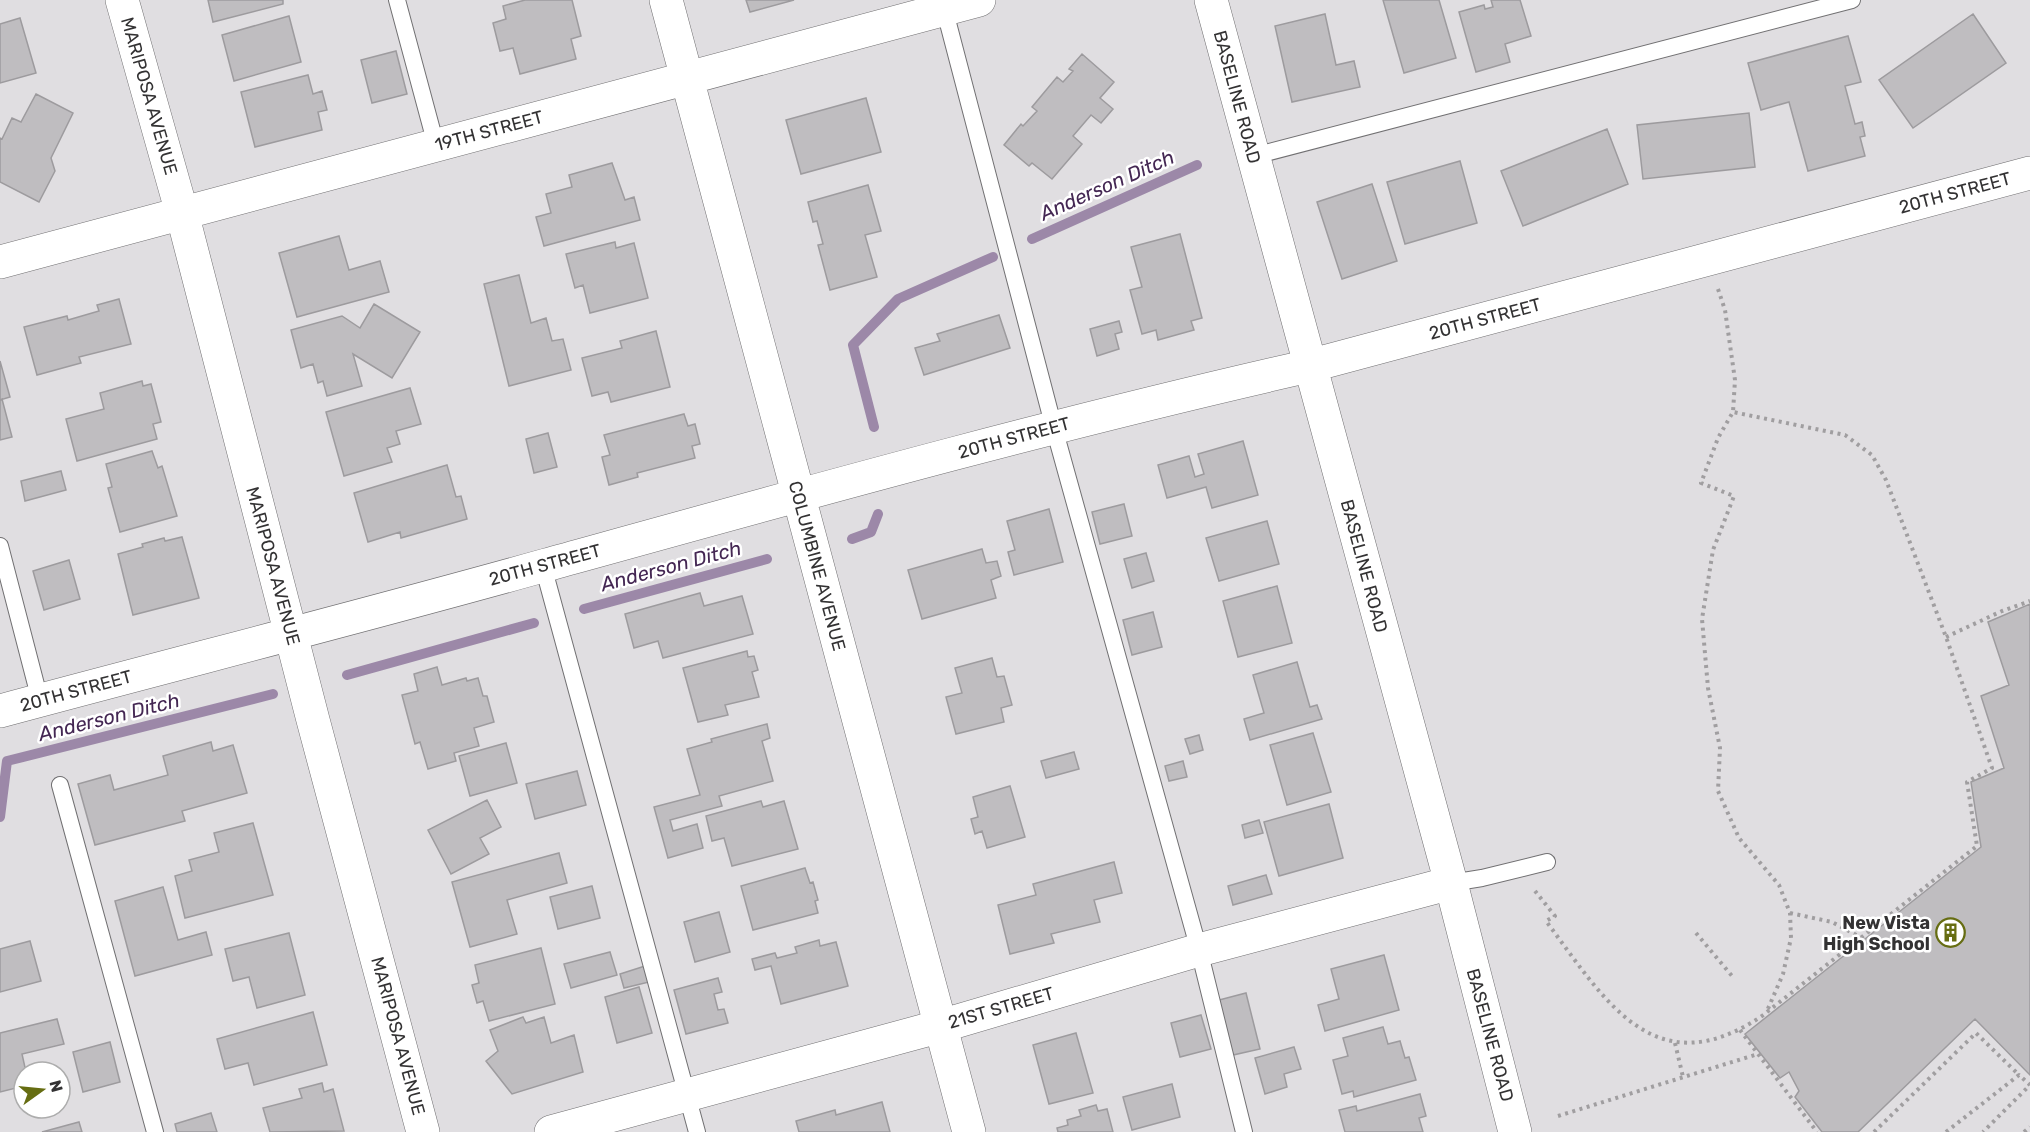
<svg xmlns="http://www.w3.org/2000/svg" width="2030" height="1132" viewBox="0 0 2030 1132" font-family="Rubik,sans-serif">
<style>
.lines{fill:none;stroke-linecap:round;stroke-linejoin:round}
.stream{stroke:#9c88a8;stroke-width:10}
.building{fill:#bfbdc0;stroke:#9d9b9e;stroke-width:1.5}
.lane-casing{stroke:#717072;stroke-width:18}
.street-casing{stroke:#717072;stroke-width:34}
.secondary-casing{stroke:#717072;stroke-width:34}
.path{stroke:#a09ea0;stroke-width:4;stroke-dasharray:3 4.5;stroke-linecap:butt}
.lane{stroke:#fff;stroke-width:16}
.street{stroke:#fff;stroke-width:33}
.secondary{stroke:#fff;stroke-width:33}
.labels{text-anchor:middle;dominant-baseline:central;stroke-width:5;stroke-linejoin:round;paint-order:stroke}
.street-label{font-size:18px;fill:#333233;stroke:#fff}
.poi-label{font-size:18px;font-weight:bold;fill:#333233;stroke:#fff;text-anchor:end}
.water-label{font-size:20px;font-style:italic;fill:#442753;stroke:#fff}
</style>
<rect width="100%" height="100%" fill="#e0dee1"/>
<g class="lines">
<path class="stream" d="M1032,239l165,-74
M874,427l-21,-82 45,-46 95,-42
M852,539l19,-7 7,-18
M584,609l183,-50
M347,675l187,-52
M0,817l7,-56 266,-67"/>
</g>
<path class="building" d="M208,0h75v4l-70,18z
M525,0h47l9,36 -10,3 5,20 -56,15 -7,-26 -13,3 -7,-28 13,-4 -3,-13z
M746,0h48l-44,12z
M1383,0h56l17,58 -52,15z
M1491,0h29l11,36 -26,8 5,18 -34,10 -17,-60 25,-7 1,4 8,-2z
M1325,14l11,51 18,-4 6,26 -68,15 -17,-76z
M1973,14l33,49 -93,65 -34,-48z
M289,16l12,46 -67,19 -12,-46z
M20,18l16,55 -36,10v-59z
M1848,36l13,46 -16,4 10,38 7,-2 3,14 -5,1 5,19 -57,15 -19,-69 -28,8 -13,-47z
M396,51l11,43 -35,9 -11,-43z
M1082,54l32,28 -14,16 13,11 -12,14 -10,-8 -18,21 9,8 -30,35 -20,-16 -3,3 -25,-21 17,-21 2,2 14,-15 -5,-4 25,-30 6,5 10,-11 -4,-2z
M308,75l5,19 9,-3 5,19 -9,2 4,18 -67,17 -14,-55z
M36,94l37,19 -22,45 4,13 -16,31 -39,-20v-44l2,1 10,-21 9,4z
M866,98l15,54 -80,22 -15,-54z
M1749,113l6,54 -112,12 -6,-54z
M1607,129l21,55 -105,42 -22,-55z
M1460,161l17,62 -72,21 -18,-62z
M612,163l13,37 9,-3 6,23 -96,26 -8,-29 15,-4 -5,-19 26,-7 -3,-12z
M1372,184l25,77 -55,18 -25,-77z
M868,185l13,46 -16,4 12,42 -47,13 -12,-45 5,-1 -6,-23 -4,1 -5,-20z
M1180,234l22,84 -11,3 3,9 -36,10 -2,-10 -14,4 -12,-44 12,-3 -11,-40z
M339,236l10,34 31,-9 9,31 -92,25 -18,-64z
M615,242l1,6 18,-5 14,55 -58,15 -7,-28 -8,3 -9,-34z
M519,275l12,48 15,-5 6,23 11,-2 8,31 -62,16 -25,-102z
M119,299l12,45 -52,13 2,6 -44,12 -13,-48 43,-11 1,4 31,-9 -2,-6z
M374,304l46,28 -28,46 -39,-24 9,32 -35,10 -4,-15 -5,2 -5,-19 -12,4 -10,-38 51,-14 18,12z
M999,315l11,33 -86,27 -9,-27 25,-7 -3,-7z
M1119,321l3,11 -7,2 4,15 -22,7 -7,-27z
M656,331l14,56 -59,15 -3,-10 -16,4 -10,-38 40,-10 -2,-7z
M0,361l10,36 -10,3z
M142,381l1,5 8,-2 10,38 -8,2 4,15 -80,22 -11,-42 38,-10 -4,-16z
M410,388l11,36 -25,7 4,13 -13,4 5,14 -48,14 -18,-64z
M2,399l10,38 -12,3v-40z
M684,414l4,12 7,-2 5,20 -8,2 3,12 -58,15 1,4 -29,8 -7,-28 8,-2 -6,-20z
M548,433l9,34 -23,6 -8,-34z
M1243,441l15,54 -46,13 -6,-21 -39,11 -9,-33 31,-9 6,21 9,-3 -6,-20z
M152,451l6,17 4,-2 15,50 -57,16 -12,-44 4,-1 -6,-23z
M447,465l9,32 5,-1 6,23 -66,19 -1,-6 -32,10 -14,-49z
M61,471l5,19 -41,11 -4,-20z
M1124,504l8,32 -32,8 -8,-32z
M1049,509l14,53 -49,13 -6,-23 7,-2 -8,-29z
M1267,521l12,43 -60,17 -13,-43z
M182,537l17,61 -66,17 -15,-61 25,-7 -1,-3 22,-6 1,3z
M982,549l4,14 11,-2 4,15 -10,4 5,18 -74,21 -14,-49z
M1146,553l8,28 -22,7 -8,-29z
M69,560l11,39 -36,11 -11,-39z
M1277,586l15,57 -54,14 -15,-56z
M700,593l4,13 38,-10 11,38 -90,24 -5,-17 -24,7 -9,-34z
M2030,604v471l-55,-56 -117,113h-36l-27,-35 4,-6 -10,-19 -9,6 -35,-44 236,-187 -10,-65 33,-14 -23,-72 28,-11 -21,-63z
M1153,612l9,35 -30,8 -9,-35z
M747,651l1,6 6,-1 4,14 -6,2 7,25 -34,8 3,10 -30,7 -15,-54z
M992,658l5,19 7,-1 8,29 -11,3 3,14 -48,12 -10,-37 16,-4 -7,-25z
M1297,662l13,45 7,-2 5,14 -72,21 -6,-21 20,-6 -11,-38z
M437,667l5,18 24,-7 1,3 11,-3 5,18h4l7,26 -20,6 5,18 -25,7 2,8 -28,8 -8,-27 -5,2 -13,-49 16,-4 -4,-17z
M767,724l3,14 -8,3 11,40 -54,15 3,10 -52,14 3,11 24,-7 6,24 -35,10 -14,-51 46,-12 -13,-46 25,-7 -1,-3z
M1313,733l18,59 -44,13 -17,-60z
M1199,735l4,15 -13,4 -5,-15z
M211,742l2,9 20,-6 14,48 -65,18 3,10 -90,24 -17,-61 32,-9 4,15 54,-15 -5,-19z
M506,743l11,40 -47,13 -11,-40z
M1074,752l5,17 -33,9 -5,-17z
M1183,761l4,16 -18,4 -4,-15z
M577,771l9,34 -51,14 -9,-35z
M1010,786l15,51 -38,11 -5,-17 -7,3 -4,-15 7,-2 -5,-20z
M487,800l14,27 -21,11 9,16 -38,20 -23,-44z
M761,801l2,6 21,-6 14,48 -66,17 -8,-28 -12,3 -6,-25z
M1329,804l14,54 -64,18 -15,-54z
M1259,820l4,13 -18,5 -3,-13z
M253,823l20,72 -88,23 -10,-42 17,-5 -3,-11 30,-8 -5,-19z
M559,853l8,30 -60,17 10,34 -47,13 -18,-65z
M1114,862l8,31 -28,7 6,22 -49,12 3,9 -44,11 -12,-49 38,-10 -3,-11z
M805,868l5,15 3,-1 5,18 -3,1 3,12 -65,17 -12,-44z
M1266,875l6,19 -39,11 -5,-19z
M592,886l8,32 -42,11 -8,-32z
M163,887l15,53 28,-8 6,23 -77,21 -20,-75z
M719,912l11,40 -35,10 -11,-40z
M289,933l16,62 -48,13 -8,-31 -16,4 -8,-32z
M819,940l1,6 16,-4 12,44 -67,18 -10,-38 -16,4 -3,-11 23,-6 2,5 20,-5 -2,-6z
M30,941l11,40 -41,11v-43z
M541,948l14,56 -66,17 -6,-20 -6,2 -5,-18 7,-2 -4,-18z
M610,952l7,23 -46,13 -7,-24z
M1384,955l15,55 -74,21 -7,-26 21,-6 -8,-30z
M645,966l4,16 -25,6 -4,-14z
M718,978l4,14 -8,2 4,16 6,-1 4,14 -42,11 -12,-44z
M639,987l13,46 -35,10 -12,-46z
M1246,993l14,56 -27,6 -14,-55z
M313,1012l14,53 -73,20 -6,-22 -23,6 -8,-30z
M1201,1015l10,34 -31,8 -9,-34z
M523,1017l3,6 18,-6 7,26 23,-8 9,37 -71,22 -26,-33 12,-10 -8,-21z
M57,1019l7,25 -42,10 4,18 -3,1 1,13 -24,6v-59z
M1383,1027l5,17 12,-3 5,17 4,-1 7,23 -62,17 -1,-6 -11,3 -9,-34 15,-4 -5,-18z
M1076,1033l17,60 -44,11 -16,-59z
M110,1042l10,40 -37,10 -10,-40z
M1294,1047l7,22 -17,5 3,13 -22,7 -10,-36z
M322,1083l2,9 9,-3 11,42 -74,1 -7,-24 39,-10 -3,-9z
M1172,1084l8,33 -48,13 -9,-33z
M1420,1094l6,22 -7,2 4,14h-78l-6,-22 17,-4 1,5z
M882,1102l8,30h-91l-3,-11 39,-11 1,5z
M1096,1105l2,6 9,-2 6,23h-55l-1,-4 11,-3 -1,-5 14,-4 -2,-6z
M211,1113l6,19h-40l-2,-8z
M79,1122l3,10h-40z"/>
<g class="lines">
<defs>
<path id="lane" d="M397,0l39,145
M943,4l111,424 145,522 45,182
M1254,156l598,-156
M0,546l40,154
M543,566l154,566
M60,785l95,347
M1451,883l31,-5 65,-16"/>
<path id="street" d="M122,0l60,213 131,507 110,412
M666,0l303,1132
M0,262l979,-262
M0,711c182,-49 364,-95 546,-146 253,-70 506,-141 763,-199
M551,1132l390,-106 258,-76 252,-67"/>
<path id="secondary" d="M1211,0l240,883 64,249
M1309,366l721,-193"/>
</defs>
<use href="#lane" class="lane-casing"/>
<use href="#street" class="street-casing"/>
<use href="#secondary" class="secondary-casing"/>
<path class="path" d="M1718,289l7,21 10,70 -2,32 -15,26 -17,45 33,13 -21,54 -11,69 6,69 12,60 -2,43 21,47 40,47 11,28 1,25 -8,36 -16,37
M1946,637l56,-26 28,-10
M1535,891l20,25 -9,5c59,79 108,167 216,95l215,-170 -10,-64 25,-14 -46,-131 -60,-157 -14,-25 -27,-20 -112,-23
M1790,913l42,9 30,16
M1696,933l36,43
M1740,1030l77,102
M1675,1043l8,34
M1558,1116l200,-62
M1874,1132l102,-99 43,42
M1946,1132l73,-57 11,10 -47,47
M2024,1132l6,-5"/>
<use href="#lane" class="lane"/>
<use href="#street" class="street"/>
<use href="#secondary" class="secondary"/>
</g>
<defs>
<symbol id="building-ring" viewBox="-11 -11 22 22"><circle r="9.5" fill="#fff" stroke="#666d12" stroke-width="1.5"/><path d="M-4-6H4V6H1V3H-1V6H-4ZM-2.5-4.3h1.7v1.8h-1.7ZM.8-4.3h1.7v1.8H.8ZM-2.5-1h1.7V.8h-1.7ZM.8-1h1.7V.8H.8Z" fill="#666d12"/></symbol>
</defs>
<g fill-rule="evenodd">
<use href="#building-ring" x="1934" y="916" width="33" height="33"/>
</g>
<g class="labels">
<g class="street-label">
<text transform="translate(149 96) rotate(74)">MARIPOSA AVENUE</text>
<text transform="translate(1237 97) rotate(75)">BASELINE ROAD</text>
<text transform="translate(489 131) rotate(-15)">19TH STREET</text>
<text transform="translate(1955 193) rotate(-15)">20TH STREET</text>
<text transform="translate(1485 319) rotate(-15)">20TH STREET</text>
<text transform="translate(1014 438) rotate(-15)">20TH STREET</text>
<text transform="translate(545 565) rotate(-15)">20TH STREET</text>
<text transform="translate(273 566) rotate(75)">MARIPOSA AVENUE</text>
<text transform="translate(817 566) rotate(75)">COLUMBINE AVENUE</text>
<text transform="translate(1364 566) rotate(75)">BASELINE ROAD</text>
<text transform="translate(76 691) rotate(-15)">20TH STREET</text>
<text transform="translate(1001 1008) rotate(-16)">21ST STREET</text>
<text transform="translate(1490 1035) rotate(75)">BASELINE ROAD</text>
<text transform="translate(398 1036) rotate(75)">MARIPOSA AVENUE</text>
</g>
<g class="poi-label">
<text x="1930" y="923">New Vista<tspan x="1930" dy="21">High School</tspan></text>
</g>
<g class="water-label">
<text transform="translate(1107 185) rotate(-24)">Anderson Ditch</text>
<text transform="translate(671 566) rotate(-15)">Anderson Ditch</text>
<text transform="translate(109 717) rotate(-14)">Anderson Ditch</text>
</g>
</g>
<g transform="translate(42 1090) rotate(75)"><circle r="28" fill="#ffffff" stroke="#adadad" stroke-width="1.5"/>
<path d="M0-4.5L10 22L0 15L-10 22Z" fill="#666d12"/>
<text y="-9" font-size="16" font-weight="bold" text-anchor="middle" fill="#333233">N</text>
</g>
</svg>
